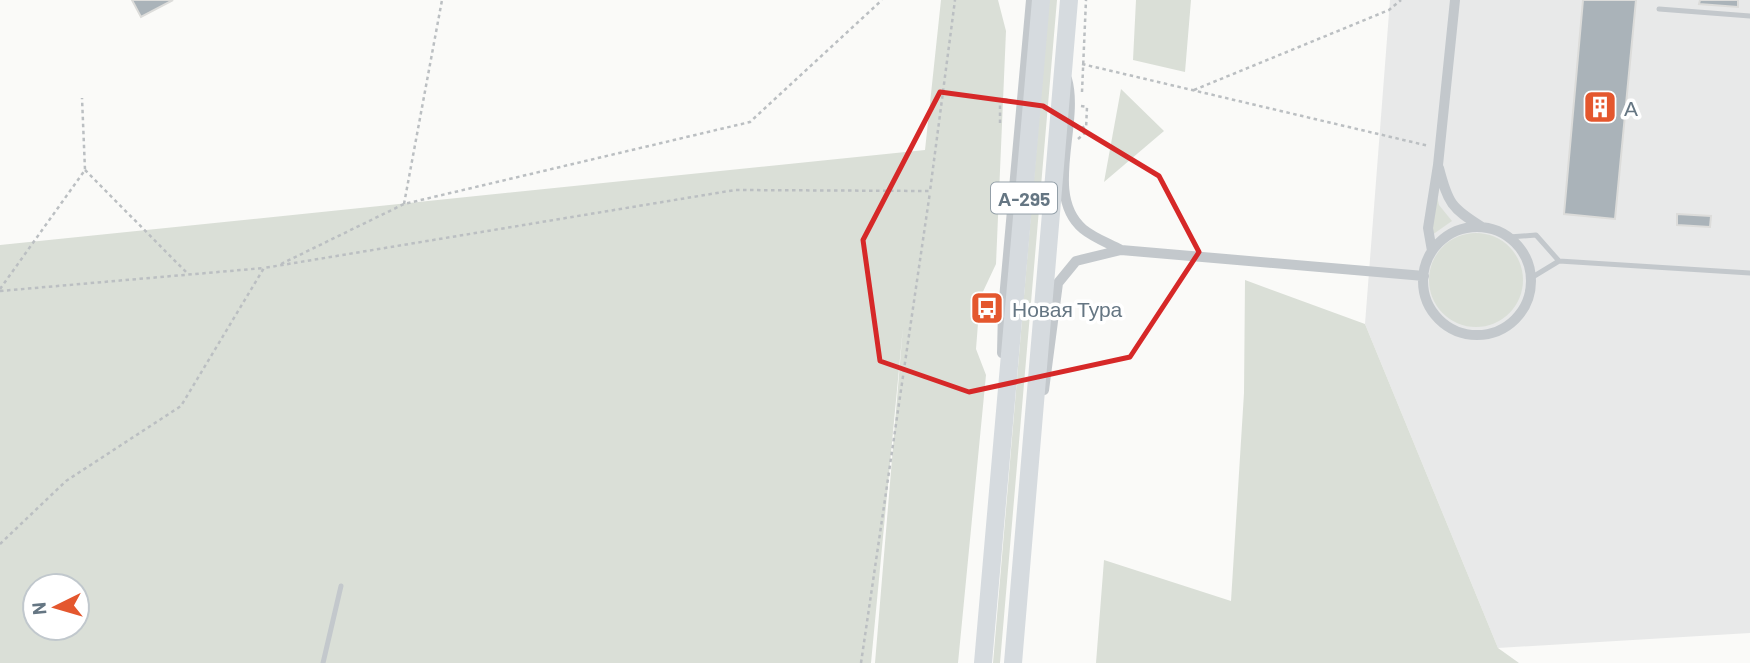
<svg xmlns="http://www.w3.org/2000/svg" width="1750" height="663" viewBox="0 0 1750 663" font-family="Barlow,sans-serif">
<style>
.built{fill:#e8e9e9}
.green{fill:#dadfd7;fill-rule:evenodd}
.building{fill:#aab3b9;stroke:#dcdcda;stroke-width:2}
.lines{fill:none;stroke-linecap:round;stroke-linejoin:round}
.path{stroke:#bbbfc2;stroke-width:2.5;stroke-dasharray:3.5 3.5;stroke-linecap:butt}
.service{stroke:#c3c8cc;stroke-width:5}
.minor{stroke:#c3c8cc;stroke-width:10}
.trunk{stroke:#d6dbdf;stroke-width:18}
.marked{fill:none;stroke:#d62828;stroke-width:5;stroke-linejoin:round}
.labels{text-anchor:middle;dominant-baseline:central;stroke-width:7;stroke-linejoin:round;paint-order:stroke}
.shield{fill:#fff;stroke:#939fa8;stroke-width:2}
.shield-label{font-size:19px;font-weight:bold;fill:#657683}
.poi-label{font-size:21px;fill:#657683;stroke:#fff;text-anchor:start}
</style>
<rect width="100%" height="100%" fill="#fafaf8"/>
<path class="built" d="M1390,0h360v633l-252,15 -133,-324z"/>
<path class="green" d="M941,0h57l8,31 -10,233 -16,34 -4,51 10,26 -28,288h-83l28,-336 -32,336h-871v-418l925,-95zM35,586h42v42h-42z
M1049,0h8l-57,663h-7z
M1136,0h55l-6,72 -52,-12z
M1121,89l43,42 -60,51z
M1436,192l3,13 13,16 -20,14z
M1429 280a47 47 0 1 1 94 0a47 47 0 1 1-94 0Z
M1245,280l120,44 133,324 21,15h-423l8,-103 127,41 13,-208z"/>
<path class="building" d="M132,0h41l-32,17z
M1583,0h53l-21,219 -51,-5z
M1700,0h38v7l-39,-3z
M1677,214l34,2 -1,11 -33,-2z"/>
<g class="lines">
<path class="path" d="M1082,64l347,82
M1194,90l195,-80 12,-10
M1082,92l4,-92
M1081,106l6,1 -1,22
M1000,123v-24l11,1
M1078,139l8,-7 -5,-9
M85,170l103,104
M404,204l38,-204
M281,264l123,-60 346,-82 132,-122
M0,289l85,-119 -3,-72
M0,291l264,-23
M0,544l66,-63 115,-75 83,-138 471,-78 195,1 25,-191
M861,663l69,-471"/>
<path class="service" d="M1659,9l91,7
M1509,237l27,-2 23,26
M1531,278l28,-17 191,12
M323,663l18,-77"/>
<path class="minor" d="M1439,168c9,35 12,40 43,59
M1423 281a54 54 0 1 1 108 0a54 54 0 1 1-108 0Z
M1121,250l303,26
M1432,251l-4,-23 10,-63 17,-165
M1002,353l1,-43 28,-310
M1044,390l14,-107 18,-22 45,-11c-13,-7 -27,-12 -38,-21 -40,-34 -3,-105 -16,-150"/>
<path class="trunk" d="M983,663l58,-663
M1013,663l56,-663"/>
</g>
<path class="marked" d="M940,92l103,14 116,70 40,76 -69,105 -161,35 -89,-31 -17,-121z"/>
<defs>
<symbol id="building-square" viewBox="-11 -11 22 22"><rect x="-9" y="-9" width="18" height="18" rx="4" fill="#e4572e" stroke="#fff"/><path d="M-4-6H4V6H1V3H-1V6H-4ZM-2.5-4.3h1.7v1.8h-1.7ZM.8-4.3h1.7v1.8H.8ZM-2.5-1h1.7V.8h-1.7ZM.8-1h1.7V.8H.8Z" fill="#fff"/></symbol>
<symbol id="bus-square" viewBox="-11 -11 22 22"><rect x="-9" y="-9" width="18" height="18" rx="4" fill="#e4572e" stroke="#fff"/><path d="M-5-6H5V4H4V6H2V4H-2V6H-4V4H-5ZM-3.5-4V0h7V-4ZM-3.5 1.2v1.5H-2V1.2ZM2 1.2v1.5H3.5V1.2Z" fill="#fff"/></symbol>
</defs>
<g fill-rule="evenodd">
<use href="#building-square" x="1581" y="88" width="38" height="38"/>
<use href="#bus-square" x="968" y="289" width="38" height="38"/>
</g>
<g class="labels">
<rect class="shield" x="991" y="182.5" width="66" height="31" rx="5"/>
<g class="shield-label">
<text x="1024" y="198">А-295</text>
</g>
<g class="poi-label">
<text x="1624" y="107">А</text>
<text x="1012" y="308">Новая Тура</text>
</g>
</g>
<g transform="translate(56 607) rotate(265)"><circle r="33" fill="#ffffff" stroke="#c1c8cd" stroke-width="2"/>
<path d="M0-5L12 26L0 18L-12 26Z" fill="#e4572e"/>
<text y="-10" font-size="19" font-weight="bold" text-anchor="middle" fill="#657683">N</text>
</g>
</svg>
